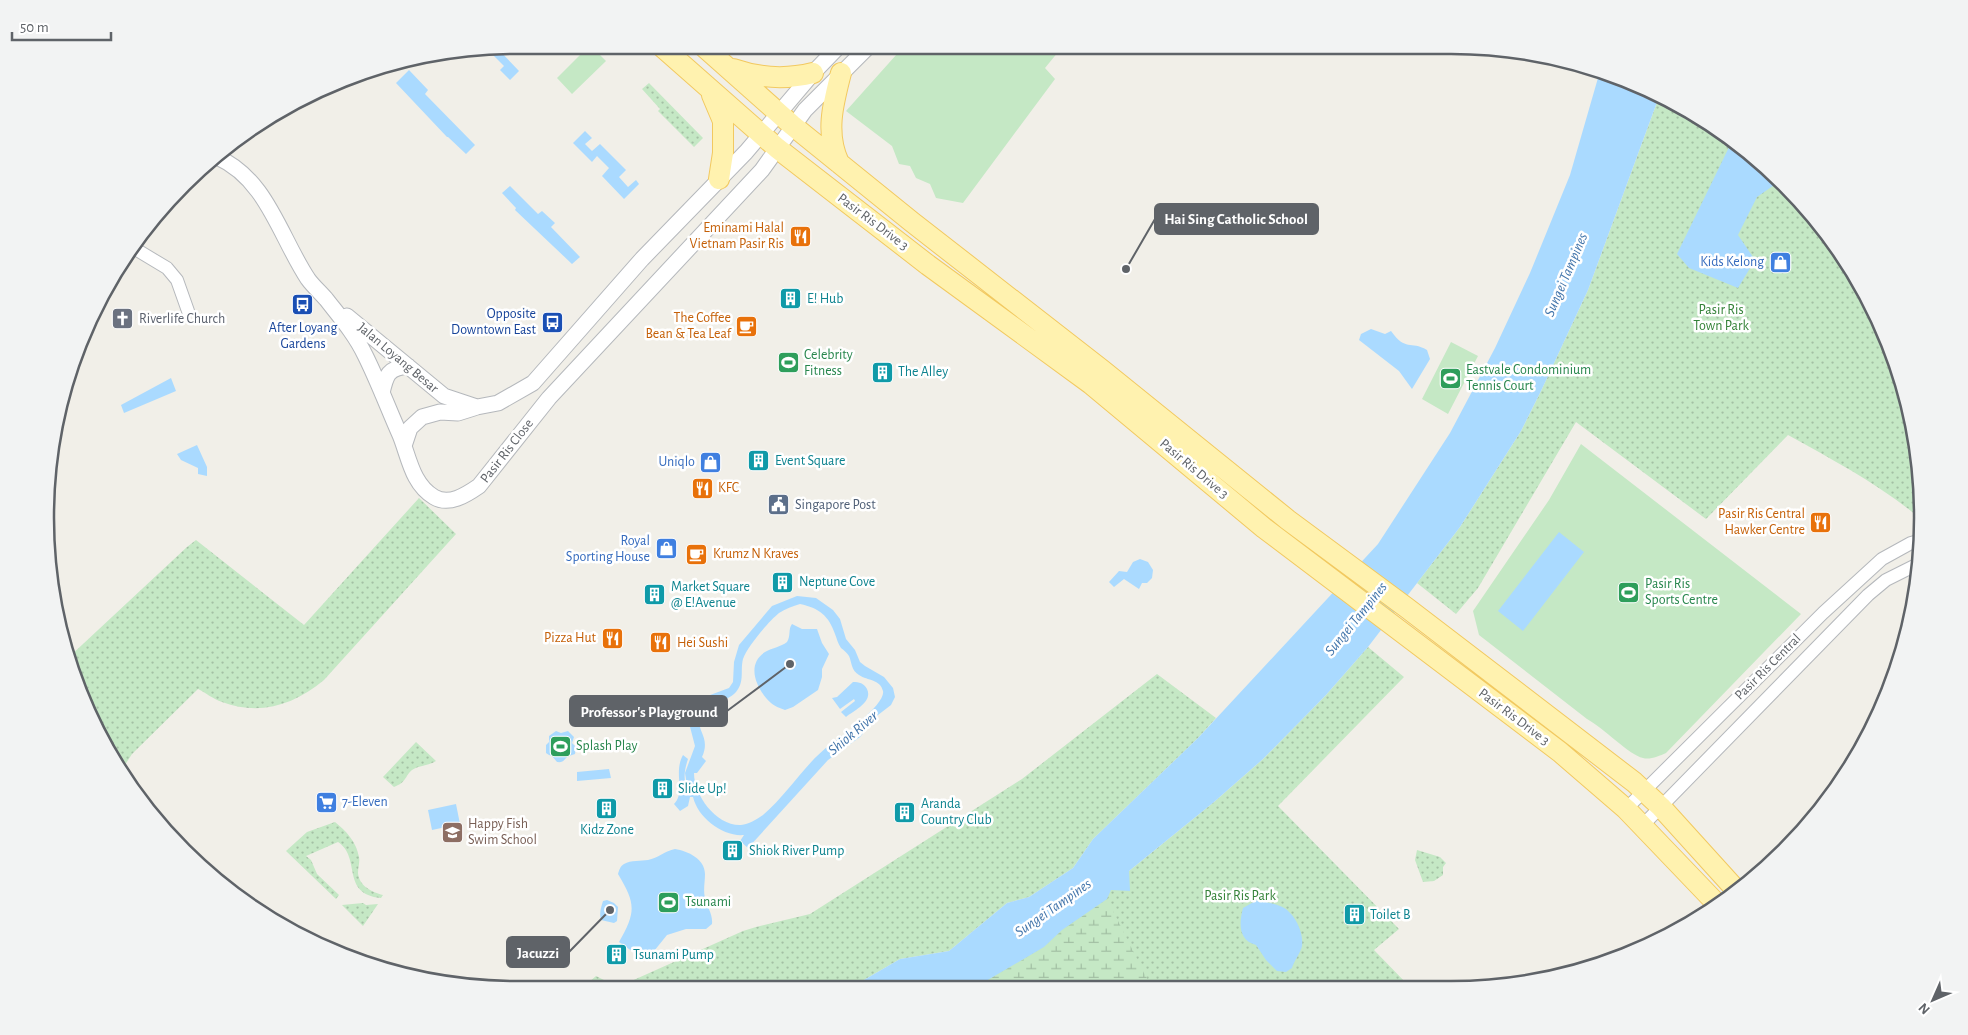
<svg xmlns="http://www.w3.org/2000/svg" width="1968" height="1035" viewBox="0 0 1968 1035" font-family="'Alegreya Sans',sans-serif">
<style>
.grass{fill:url(#grass-dots)}
.wetland{fill:url(#wetland-marsh)}
.garden{fill:#c5e8c5}
.water{fill:#aadaff;fill-rule:evenodd}
.lines{fill:none;stroke-linecap:round;stroke-linejoin:round}
.minor-casing{stroke:#b5b8bc;stroke-width:14}
.tertiary-casing{stroke:#b5b8bc;stroke-width:17}
.primary-casing{stroke:#f2c960;stroke-width:22}
.minor{stroke:#fff;stroke-width:12}
.tertiary{stroke:#fff;stroke-width:15}
.primary{stroke:#fff2af;stroke-width:20}
.labels{text-anchor:middle;dominant-baseline:central;stroke-width:5;stroke-linejoin:round;paint-order:stroke}
.street-label{font-size:14px;fill:#5f6368;stroke:#fff}
.food-label{font-size:14px;fill:#c56008;stroke:#fff;text-anchor:end}
.shop-label{font-size:14px;fill:#366cbe;stroke:#fff;text-anchor:end}
.culture-label{font-size:14px;fill:#0d838f;stroke:#fff;text-anchor:start}
.park-label{font-size:14px;fill:#348238;stroke:#fff}
.transit-label{font-size:14px;fill:#164399;stroke:#fff;text-anchor:end}
.worship-label{font-size:14px;fill:#5b616d;stroke:#fff;text-anchor:start}
.leisure-label{font-size:14px;fill:#27864d;stroke:#fff;text-anchor:start}
.service-label{font-size:14px;fill:#4e5e75;stroke:#fff;text-anchor:start}
.education-label{font-size:14px;fill:#785e54;stroke:#fff;text-anchor:start}
.water-label{font-size:15px;font-style:italic;fill:#4174aa;stroke:#fff}
.rim{fill:none;stroke:#5f6368;stroke-width:2.5}
.leader{fill:none;stroke:#5f6368;stroke-width:2}
.callout-dot{fill:#5f6368;stroke:#fff;stroke-width:2}
.callout{fill:#5f6368;stroke:#5f6368;stroke-width:2}
.callout-label{font-size:15px;text-anchor:middle;font-weight:bold;fill:#fff}
</style>
<defs>
<pattern id="grass-dots" width="8" height="8" patternUnits="userSpaceOnUse" patternTransform="scale(1.25)"><rect width="8" height="8" fill="#c5e8c5"/><path d="M2 2h.1M6 6h.1" fill="none" stroke="#a3c0a4" stroke-width="1.8" stroke-linecap="round"/></pattern>
<pattern id="wetland-marsh" width="20" height="14" patternUnits="userSpaceOnUse" patternTransform="scale(1.25)"><rect width="20" height="14" fill="#c5e8c5"/><path d="M1 5h8M5 5V1M11 12h8M15 12V8" fill="none" stroke="#a3c0a4"/></pattern>
</defs>
<rect width="100%" height="100%" fill="#f1efe8"/>
<path class="grass" d="M649,83l54,55 -9,9 -36,-36 2,-2 -18,-20z
M1660,94l78,49 68,63 54,76 38,84 21,90 2,63c-41,-34 -86,-58 -133,-84l-82,84 -130,-97 -98,166 -22,26 -39,-31 43,-56 61,-96 20,-40 47,-101z
M419,498l37,36 -132,146c-30,25 -64,36 -102,22 -9,-3 -16,-9 -24,-13l-66,65 -9,14 -29,-42 -26,-68 119,-111 9,-7 108,85z
M1368,647l36,30 -126,129 121,123 -25,21 35,36 -435,2 137,-99 18,-18 85,-69 49,-43 63,-64z
M1157,674l59,44 -18,20 -105,101 -20,29 -44,29 -22,6 -58,48 -49,8 -43,25 -24,-1 -7,5 -245,1 15,-13 22,11 125,-56 13,-4 54,-13 212,-135z
M416,742l20,19c-8,5 -16,4 -24,9 -8,7 -5,12 -18,17l-11,-10z
M335,822c11,9 21,19 24,35 1,5 -1,11 -1,16 1,13 14,19 25,22l-2,3c-41,-4 -19,-40 -43,-56l-32,14 5,4 6,14 22,21 -3,4 -50,-48 21,-19z
M1417,850l23,7 6,6 -3,4v8l-9,6 -11,1 -8,-22z
M363,903l3,2 12,-1 -15,22 -21,-21z"/>
<path class="wetland" d="M1107,899l44,88 -177,1 70,-41 18,-17z"/>
<path class="garden" d="M590,45l16,16 -34,33 -15,-16z
M905,45l158,1 -18,22 10,11 -92,124 -27,-5 -6,-14 -14,-6 -6,-12 -11,-2 -7,-18 -46,-35z
M1451,342l27,14 -30,58 -26,-15z
M1581,444l220,170 -135,139c-7,3 -16,7 -23,5 -14,-3 -39,-30 -56,-39l-108,-84 -6,-24 76,-111z"/>
<path class="water" d="M497,48l22,23 -9,9 -10,-10 4,-4 -16,-16z
M409,70l19,20 -3,4 50,51 -9,9 -18,-17h-1l-51,-54z
M1600,71l60,23 -72,196 -47,101 -20,40 -61,96 -92,120 -42,48 -63,64 -49,43 -85,69 1,20 -19,-1 -4,9 -45,31 -18,17 -70,41h-148l7,-5 24,1 43,-25 49,-8 58,-48 22,-6 44,-29 20,-29 105,-101 180,-194 72,-111 45,-85 35,-75 40,-98z
M585,131l7,7 -7,6 7,7 8,-7 26,26 -7,7 9,10 8,-7 3,4 -15,15 -22,-23 7,-8 -12,-12 -5,6 -19,-19z
M1733,139l47,42 -23,16 -19,38 17,25 -17,28 -49,-20 -12,-14z
M510,186l28,28 4,-3 13,12 -4,4 29,30 -8,7 -57,-54 1,-2 -14,-15z
M1371,329l14,5 6,-3c15,21 19,9 36,19l3,9 -18,30 -13,-18 -40,-31 2,-6z
M171,378l5,13 -52,22 -3,-8z
M197,445l10,22v9l-9,-2v-6l-17,-8 -4,-6z
M1559,532l25,20 -61,79 -25,-20z
M1140,559l8,3 5,8 -1,8 -5,5h-5l-3,6 -15,-10 -10,8 -5,-5 10,-11 8,1 6,-10z
M797,596l19,2 17,12 7,9 6,20 9,11 5,12 5,4 19,11 9,11 2,9 -4,8 -13,10 -18,22 -32,23 -80,88 -8,-7 4,-6c-21,2 -46,-17 -51,-38h-3l-2,9 -8,5 -6,-7c12,-12 -1,-31 9,-49l5,4c-4,12 -5,21 0,32l-3,-18 10,-27 -6,-23 3,-15 10,-10 27,-10 4,-6 1,-20 5,-17 33,-39zM800,604c19,4 29,12 35,30 2,5 3,10 6,14 3,2 6,5 8,8 3,7 2,14 10,19 9,6 21,4 24,16 3,13 -41,46 -52,53 -26,19 -43,50 -68,71 -7,5 -14,9 -22,10 -25,1 -47,-30 -47,-52h3l9,-12 -4,-4c9,-20 -6,-25 -2,-40 5,-17 26,-13 36,-25 9,-11 4,-21 7,-33 4,-12 26,-38 36,-46 6,-4 14,-7 21,-9z
M792,624l10,5h15l5,14 7,11 -7,15v8l-4,13 -25,17 -8,3c-5,-2 -11,-4 -14,-7 -14,-13 -26,-38 -6,-51 6,-4 16,-5 22,-10 4,-6 1,-13 5,-18z
M853,682c6,0 11,1 14,7 6,13 -12,21 -21,28l-5,-5 14,-11 -1,-2 -14,10 -8,-11 5,-1z
M556,731l5,2 7,-2 6,6 -2,6 4,4 -1,7c-2,1 -4,1 -6,2 -5,2 -4,7 -12,6l-5,-6 -3,-1 -3,-2v-8l3,-3v-6z
M609,769l2,9 -34,3v-9z
M456,804l4,20 -28,6 -4,-20z
M675,849c13,2 30,10 30,25 0,8 -2,16 0,24 2,9 8,16 7,26l-6,5h-20l-19,6 -21,26 -27,-19c17,-30 17,-38 -1,-68 1,-3 2,-8 6,-10 7,-4 17,-3 24,-4 10,-2 17,-9 27,-11z
M607,900l7,3 4,4 -1,14 -3,2 -13,-3c-2,-7 0,-12 2,-19z
M1257,900c7,2 16,3 23,6 14,5 24,26 22,40 -1,6 -8,15 -10,22l-6,4 -9,-1 -11,-11 -10,-15c-18,-5 -17,-22 -13,-37z"/>
<g class="lines">
<defs>
<path id="minor" d="M132,247l35,21 10,12 11,31
M1626,809l197,-196 59,-54 29,-16 11,-3
M1643,825l225,-230 18,-15 34,-17"/>
<path id="tertiary" d="M217,157c50,22 63,80 91,122 5,7 12,13 18,20 14,18 29,35 39,56 13,26 23,53 35,80 9,22 12,49 34,62 15,9 32,-2 45,-11l70,-88 213,-228 43,-60 65,-65
M347,316l97,80 33,11
M382,393c4,-18 6,-25 26,-27
M404,446l6,-18 12,-11 18,-5 18,1 19,-6 21,-4 35,-20 109,-124 104,-107 67,-79 27,-28"/>
<path id="primary" d="M660,45l117,103 151,117 163,119 173,144 296,224 66,57 91,95
M702,45l90,80 120,97 190,148 186,150 119,88 227,174 27,25 77,85
M733,69c26,9 52,11 80,4
M712,95l11,26v32l-4,26
M839,163c-14,-30 -6,-59 2,-90"/>
</defs>
<use href="#minor" class="minor-casing"/>
<use href="#tertiary" class="tertiary-casing"/>
<use href="#primary" class="primary-casing"/>
<use href="#minor" class="minor"/>
<use href="#tertiary" class="tertiary"/>
<use href="#primary" class="primary"/>
</g>
<defs>
<symbol id="restaurant-square" viewBox="-11 -11 22 22"><rect x="-9" y="-9" width="18" height="18" rx="4" fill="#e8710a" stroke="#fff"/><path d="M-5-6h1v4h1v-4h1v4h1v-4h1v5L-1.5 .5V6h-2V.5L-5-1ZM5-6V6H3V1.5H1.5Q1.5-4 5-6Z" fill="#fff"/></symbol>
<symbol id="shop-square" viewBox="-11 -11 22 22"><rect x="-9" y="-9" width="18" height="18" rx="4" fill="#3f7fe0" stroke="#fff"/><path d="M-5-2.5h2.3a2.7 3.5 0 0 1 5.4 0H5L5.5 6h-11ZM-1.5-2.5h3a1.5 2.3 0 0 0-3 0Z" fill="#fff"/></symbol>
<symbol id="building-square" viewBox="-11 -11 22 22"><rect x="-9" y="-9" width="18" height="18" rx="4" fill="#0f9aa8" stroke="#fff"/><path d="M-4-6H4V6H1V3H-1V6H-4ZM-2.5-4.3h1.7v1.8h-1.7ZM.8-4.3h1.7v1.8H.8ZM-2.5-1h1.7V.8h-1.7ZM.8-1h1.7V.8H.8Z" fill="#fff"/></symbol>
<symbol id="bus-square" viewBox="-11 -11 22 22"><rect x="-9" y="-9" width="18" height="18" rx="4" fill="#1a4fb4" stroke="#fff"/><path d="M-5-6H5V4H4V6H2V4H-2V6H-4V4H-5ZM-3.5-4V0h7V-4ZM-3.5 1.2v1.5H-2V1.2ZM2 1.2v1.5H3.5V1.2Z" fill="#fff"/></symbol>
<symbol id="church-square" viewBox="-11 -11 22 22"><rect x="-9" y="-9" width="18" height="18" rx="4" fill="#6b7280" stroke="#fff"/><path d="M-1.2-6h2.4v3.5h3.3v2.4h-3.3V6h-2.4V-.1h-3.3v-2.4h3.3Z" fill="#fff"/></symbol>
<symbol id="cafe-square" viewBox="-11 -11 22 22"><rect x="-9" y="-9" width="18" height="18" rx="4" fill="#e8710a" stroke="#fff"/><path d="M-5.5-4.5H6V0H3Q3 3.5 0 3.5H-2.5Q-5.5 3.5-5.5 0ZM3-3.2v2h1.7v-2ZM-6 4.5H4V6H-6Z" fill="#fff"/></symbol>
<symbol id="stadium-square" viewBox="-11 -11 22 22"><rect x="-9" y="-9" width="18" height="18" rx="4" fill="#2e9e5b" stroke="#fff"/><path d="M0-5a6.5 5 0 1 0 0 10a6.5 5 0 1 0 0-10ZM-3.5-1.8h7v3.6h-7Z" fill="#fff"/></symbol>
<symbol id="civic-square" viewBox="-11 -11 22 22"><rect x="-9" y="-9" width="18" height="18" rx="4" fill="#5c6f8a" stroke="#fff"/><path d="M-.6-6.5H3V-4.5H.6V-3L4-1V1h2V6H-6V1h2V-1L-.6-3ZM-1.2 2.5V6h2.4V2.5Z" fill="#fff"/></symbol>
<symbol id="supermarket-square" viewBox="-11 -11 22 22"><rect x="-9" y="-9" width="18" height="18" rx="4" fill="#3f7fe0" stroke="#fff"/><path d="M-6-5.5h2.5l.6 2H6L4.5 2H-2.5L-4.4-4H-6ZM-1.5 3.2a1.3 1.3 0 1 0 .1 0ZM3 3.2a1.3 1.3 0 1 0 .1 0Z" fill="#fff"/></symbol>
<symbol id="school-square" viewBox="-11 -11 22 22"><rect x="-9" y="-9" width="18" height="18" rx="4" fill="#8d6e63" stroke="#fff"/><path d="M0-5L7-2L0 1L-7-2ZM-4 1L0 2.5L4 1V4Q0 6-4 4Z" fill="#fff"/></symbol>
</defs>
<g fill-rule="evenodd">
<use href="#restaurant-square" x="788" y="224" width="25" height="25"/>
<use href="#shop-square" x="1768" y="250" width="25" height="25"/>
<use href="#building-square" x="778" y="286" width="25" height="25"/>
<use href="#bus-square" x="290" y="292" width="25" height="25"/>
<use href="#church-square" x="110" y="306" width="25" height="25"/>
<use href="#bus-square" x="540" y="310" width="25" height="25"/>
<use href="#cafe-square" x="734" y="314" width="25" height="25"/>
<use href="#stadium-square" x="776" y="350" width="25" height="25"/>
<use href="#building-square" x="870" y="360" width="25" height="25"/>
<use href="#stadium-square" x="1438" y="366" width="25" height="25"/>
<use href="#building-square" x="746" y="448" width="25" height="25"/>
<use href="#shop-square" x="698" y="450" width="25" height="25"/>
<use href="#restaurant-square" x="690" y="476" width="25" height="25"/>
<use href="#civic-square" x="766" y="492" width="25" height="25"/>
<use href="#restaurant-square" x="1808" y="510" width="25" height="25"/>
<use href="#shop-square" x="654" y="536" width="25" height="25"/>
<use href="#cafe-square" x="684" y="542" width="25" height="25"/>
<use href="#building-square" x="770" y="570" width="25" height="25"/>
<use href="#stadium-square" x="1616" y="580" width="25" height="25"/>
<use href="#building-square" x="642" y="582" width="25" height="25"/>
<use href="#restaurant-square" x="600" y="626" width="25" height="25"/>
<use href="#restaurant-square" x="648" y="630" width="25" height="25"/>
<use href="#stadium-square" x="548" y="734" width="25" height="25"/>
<use href="#building-square" x="650" y="776" width="25" height="25"/>
<use href="#supermarket-square" x="314" y="790" width="25" height="25"/>
<use href="#building-square" x="594" y="796" width="25" height="25"/>
<use href="#building-square" x="892" y="800" width="25" height="25"/>
<use href="#school-square" x="440" y="820" width="25" height="25"/>
<use href="#building-square" x="720" y="838" width="25" height="25"/>
<use href="#stadium-square" x="656" y="890" width="25" height="25"/>
<use href="#building-square" x="1342" y="902" width="25" height="25"/>
<use href="#building-square" x="604" y="942" width="25" height="25"/>
</g>
<g class="labels">
<g class="street-label">
<text transform="translate(873 222) rotate(37)">Pasir Ris Drive 3</text>
<text transform="translate(398 358) rotate(40)">Jalan Loyang Besar</text>
<text transform="translate(507 451) rotate(-52)">Pasir Ris Close</text>
<text transform="translate(1194 469) rotate(40)">Pasir Ris Drive 3</text>
<text transform="translate(1768 667) rotate(-45)">Pasir Ris Central</text>
<text transform="translate(1514 717) rotate(37)">Pasir Ris Drive 3</text>
</g>
<g class="food-label">
<text x="784" y="228">Eminami Halal<tspan x="784" dy="16">Vietnam Pasir Ris</tspan></text>
<text x="731" y="318">The Coffee<tspan x="731" dy="16">Bean &amp; Tea Leaf</tspan></text>
<text x="718" y="488" text-anchor="start">KFC</text>
<text x="1805" y="514">Pasir Ris Central<tspan x="1805" dy="16">Hawker Centre</tspan></text>
<text x="713" y="554" text-anchor="start">Krumz N Kraves</text>
<text x="596" y="638">Pizza Hut</text>
<text x="677" y="643" text-anchor="start">Hei Sushi</text>
</g>
<g class="shop-label">
<text x="1764" y="262">Kids Kelong</text>
<text x="695" y="462">Uniqlo</text>
<text x="650" y="541">Royal<tspan x="650" dy="16">Sporting House</tspan></text>
<text x="342" y="802" text-anchor="start">7-Eleven</text>
</g>
<g class="culture-label">
<text x="807" y="299">E! Hub</text>
<text x="898" y="372">The Alley</text>
<text x="775" y="461">Event Square</text>
<text x="799" y="582">Neptune Cove</text>
<text x="671" y="587">Market Square<tspan x="671" dy="16">@ E!Avenue</tspan></text>
<text x="678" y="789">Slide Up!</text>
<text x="921" y="804">Aranda<tspan x="921" dy="16">Country Club</tspan></text>
<text x="607" y="830" text-anchor="middle">Kidz Zone</text>
<text x="749" y="851">Shiok River Pump</text>
<text x="1370" y="915">Toilet B</text>
<text x="633" y="955">Tsunami Pump</text>
</g>
<g class="park-label">
<text x="1721" y="310">Pasir Ris<tspan x="1721" dy="16">Town Park</tspan></text>
<text x="1240" y="896">Pasir Ris Park</text>
</g>
<g class="transit-label">
<text x="536" y="314">Opposite<tspan x="536" dy="16">Downtown East</tspan></text>
<text x="303" y="328" text-anchor="middle">After Loyang<tspan x="303" dy="16">Gardens</tspan></text>
</g>
<g class="worship-label">
<text x="139" y="319">Riverlife Church</text>
</g>
<g class="leisure-label">
<text x="804" y="355">Celebrity<tspan x="804" dy="16">Fitness</tspan></text>
<text x="1466" y="370">Eastvale Condominium<tspan x="1466" dy="16">Tennis Court</tspan></text>
<text x="1645" y="584">Pasir Ris<tspan x="1645" dy="16">Sports Centre</tspan></text>
<text x="576" y="746">Splash Play</text>
<text x="685" y="902">Tsunami</text>
</g>
<g class="service-label">
<text x="795" y="505">Singapore Post</text>
</g>
<g class="education-label">
<text x="468" y="824">Happy Fish<tspan x="468" dy="16">Swim School</tspan></text>
</g>
<g class="water-label">
<text transform="translate(1566 275) rotate(-67)">Sungei Tampines</text>
<text transform="translate(1356 619) rotate(-51)">Sungei Tampines</text>
<text transform="translate(853 733) rotate(-40)">Shiok River</text>
<text transform="translate(1053 908) rotate(-35)">Sungei Tampines</text>
</g>
</g>
<path d="M0 0H1968V1035H0ZM517 54H1451A463 463 0 0 1 1914 517V518A463 463 0 0 1 1451 981H517A463 463 0 0 1 54 518V517A463 463 0 0 1 517 54Z" fill="#f2f3f3" fill-rule="evenodd"/>
<path class="rim" d="M517 54H1451A463 463 0 0 1 1914 517V518A463 463 0 0 1 1451 981H517A463 463 0 0 1 54 518V517A463 463 0 0 1 517 54Z"/>
<path class="leader" d="M1126 269L1155 219M790 664L727 711M610 910L569 952"/>
<g class="callout-dot">
<circle cx="1126" cy="269" r="5"/>
<circle cx="790" cy="664" r="5"/>
<circle cx="610" cy="910" r="5"/>
</g>
<g class="callout">
<rect x="1155" y="204" width="163" height="30" rx="5"/>
<rect x="570" y="696" width="157" height="30" rx="5"/>
<rect x="507" y="937" width="62" height="30" rx="5"/>
</g>
<g class="callout-label">
<text x="1236" y="224">Hai Sing Catholic School</text>
<text x="649" y="717">Professor's Playground</text>
<text x="538" y="958">Jacuzzi</text>
</g>
<g transform="translate(1933 1000) rotate(225)" stroke="#ffffff" stroke-width="4" paint-order="stroke">
<path d="M0-4L9 19L0 12L-9 19Z" fill="#5f6368"/>
<text y="-8" font-size="14" font-weight="bold" text-anchor="middle" fill="#5f6368">N</text>
</g>
<path d="M12 32v8h99v-8" fill="none" stroke="#5f6368" stroke-width="2.5"/>
<text x="20" y="32" font-size="15" fill="#5f6368" stroke="#ffffff" stroke-width="4" paint-order="stroke">50 m</text>
</svg>
